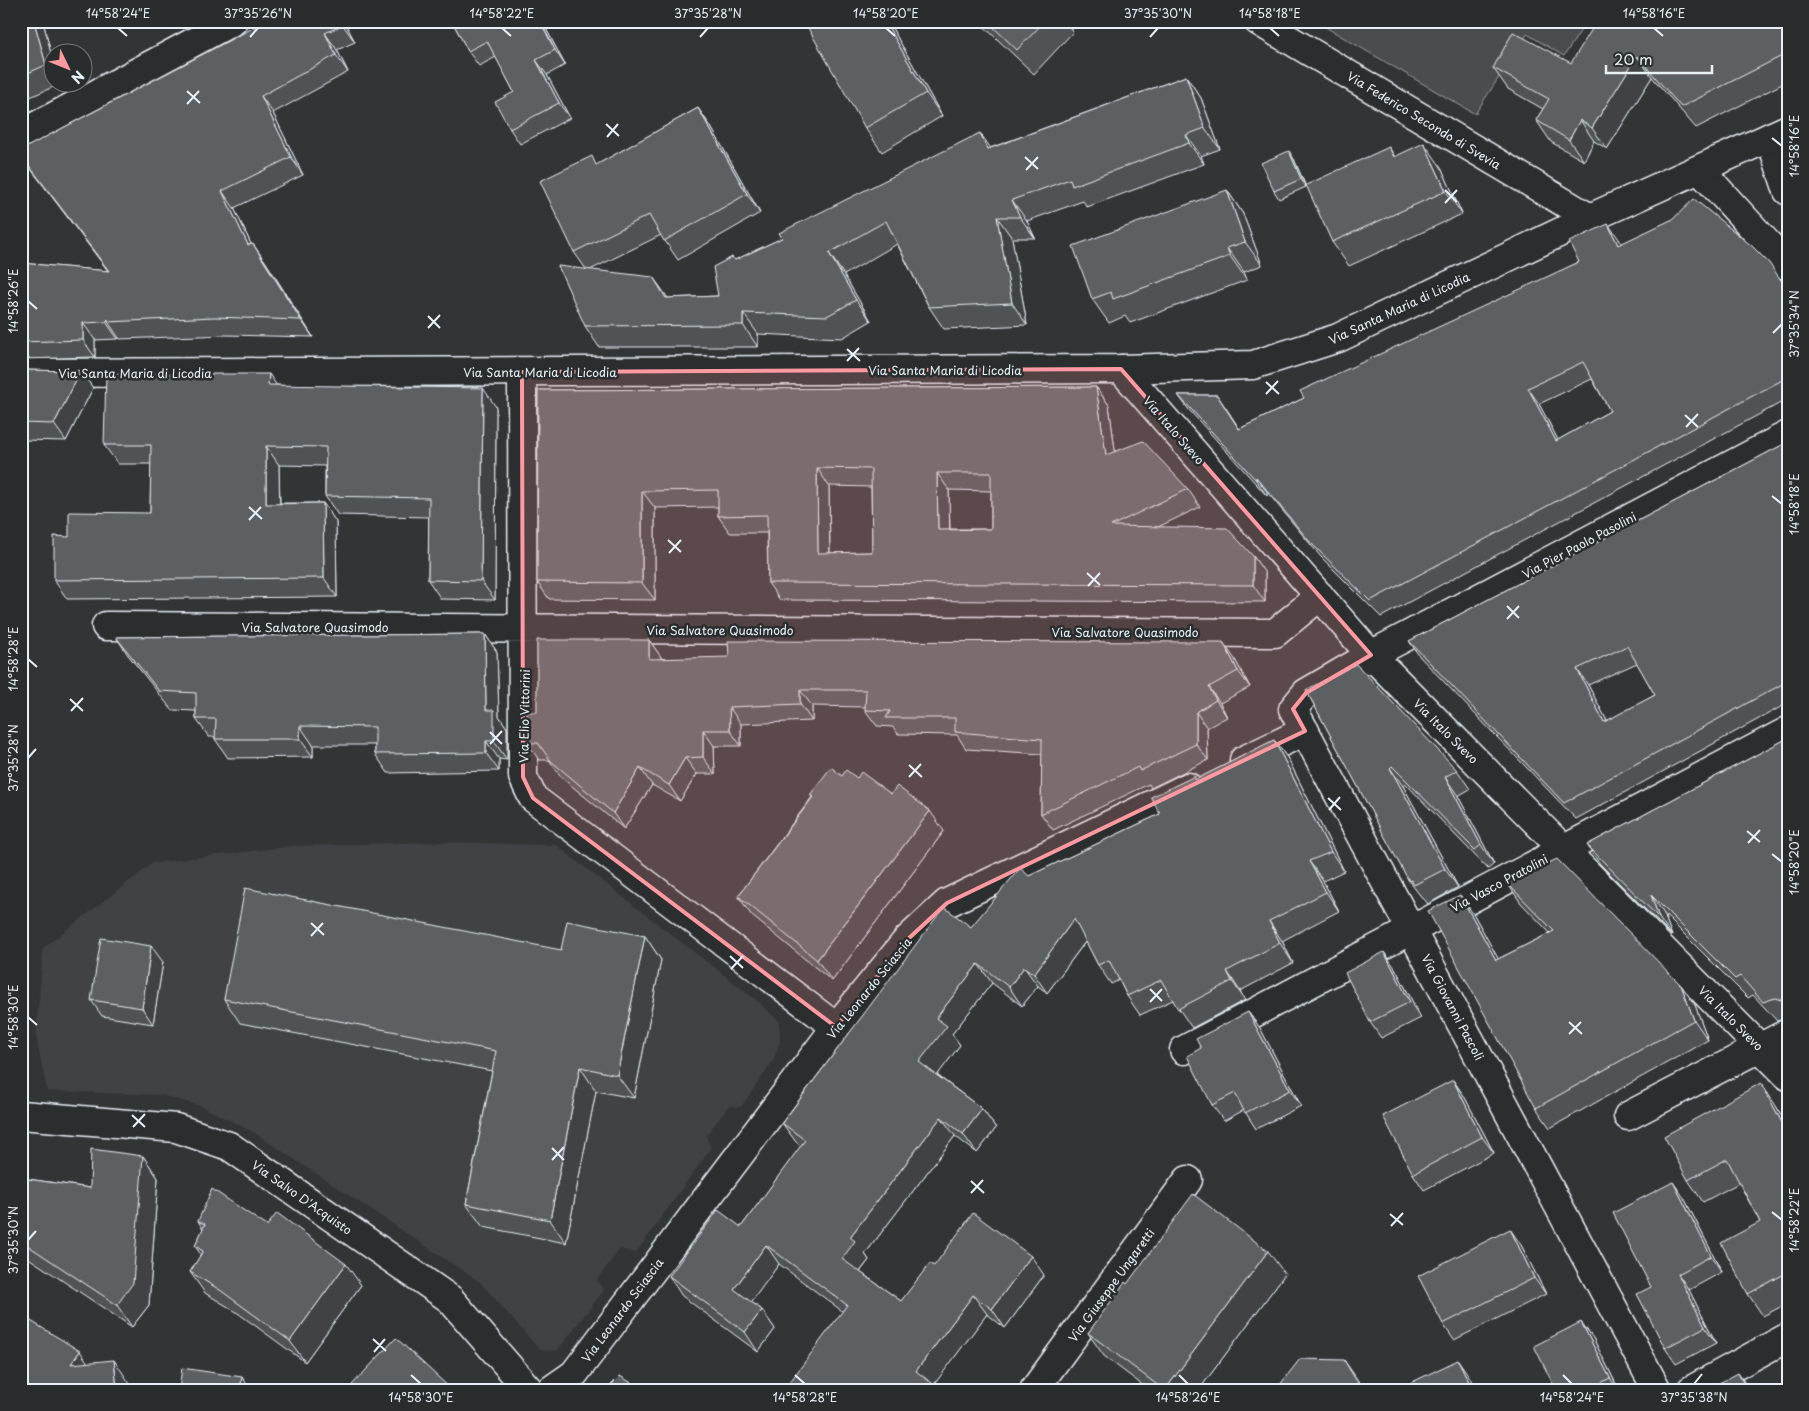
<svg xmlns="http://www.w3.org/2000/svg" width="1809" height="1411" viewBox="0 0 1809 1411" font-family="'Playpen Sans',sans-serif">
<style>
.built{fill:#3f4244}
.green{fill:#494d4f;stroke:#989fa4}
.lines{fill:none;stroke-linecap:round;stroke-linejoin:round}
.street-casing{stroke:#e8f1f8;stroke-width:31}
.secondary-casing{stroke:#e8f1f8;stroke-width:31}
.street{stroke:#2a2d2e;stroke-width:28}
.secondary{stroke:#2a2d2e;stroke-width:28}
.wall{fill:#4f5355;stroke:#e8f1f8;fill-rule:evenodd}
.shaded-wall{fill:#404345;stroke:#e8f1f8}
.building{fill:#5c6063;stroke:#e8f1f8;fill-rule:evenodd}
.marked{fill:#ff9aa2;fill-opacity:0.2;stroke:#ff9aa2;stroke-width:4;stroke-linejoin:round}
.ticks{fill:none;stroke:#e8f1f8;stroke-width:2}
.labels{text-anchor:middle;dominant-baseline:central;stroke-width:5;stroke-linejoin:round;paint-order:stroke}
.street-label{font-size:12px;fill:#e8f1f8;stroke:#2a2d2e}
.neatline{fill:none;stroke:#e8f1f8;stroke-width:2}
.ticks-label{font-size:12px;text-anchor:middle;fill:#e8f1f8}
</style>
<rect width="100%" height="100%" fill="#323536"/>
<filter id="ink" filterUnits="userSpaceOnUse"><feTurbulence type="fractalNoise" baseFrequency=".02" numOctaves="2"/><feDisplacementMap in="SourceGraphic" scale="10" xChannelSelector="R" yChannelSelector="G"/><feConvolveMatrix kernelMatrix="1 2 1 2 8 2 1 2 1" color-interpolation-filters="sRGB"/></filter>
<g filter="url(#ink)">
<path class="built" d="M435,842l121,3 204,158 19,18 1,21 -7,19 -32,46 -12,-1 -23,30 5,12 -75,105 -16,-4 -12,16 -11,15 7,10 -47,61 -17,-1 -60,-68 -227,-150 -52,-26 -40,-11 -114,-4 -11,-55 7,-88 110,-85 140,-17z"/>
<path class="green" d="M1315,21h272l-23,35 -37,-22 -52,80z"/>
<g class="lines">
<defs>
<path id="street" d="M1770,137l18,54
M1700,170l88,96
M1121,369l250,286 417,421
M522,372l1,405 10,21 303,229
M106,626l1169,7 45,-37
M1244,760l61,-29
M1184,1050l604,-319
M21,1115l155,13 53,18 221,153 79,91
M1628,1116l160,-83
M551,1390l23,-16 262,-347 71,-87 40,-37 241,-116
M1034,1390l154,-210
M1657,1390l-364,-681 13,-16 65,-38 417,-220
M1691,1390l97,-53"/>
<path id="secondary" d="M1258,21l332,197
M21,134l212,-113
M21,373l1100,-4 132,-4 85,-27 252,-120 198,-89"/>
</defs>
<use href="#street" class="street-casing"/>
<use href="#secondary" class="secondary-casing"/>
<use href="#street" class="street"/>
<use href="#secondary" class="secondary"/>
</g>
<path class="wall" d="M21,21h22l9,37v24h7l1,2 -39,17z
M344,21l11,21 -18,8 11,22 -75,41 30,62 -69,33 17,36 14,17 48,76 -87,-2 -106,4 -1,-1 -1,1 -23,1v17l-74,2v-96l87,8 -87,-115z
M452,21h90l23,44 -18,10 23,43 -50,26 -10,-15 4,-37 -18,-35 -17,9 -11,-15z
M888,21l54,95 -60,36 -17,-24z
M978,21h87l8,11 -39,42z
M1788,21v60l-92,47 -44,-51 -45,72 -13,-8 -10,20 -33,-19 -15,-22 7,-11 -35,-20 -15,-21 78,-5z
M1186,76l15,22 19,51 -19,7 3,8 -117,43 -4,-6 -56,20 8,17h-23l15,87 -83,4 -15,-22 -32,-63 -53,31 27,46 -29,17 -84,-4v13h-159l-14,-21 1,-57 -12,-17 24,-88 100,-56 13,19 49,86 -82,47 -17,-25 -71,35 78,28 50,-2 17,-36 47,-22 198,-105 10,15z
M1389,147l6,10 46,10 21,47 -113,52 -17,-24z
M1294,159l12,28 -27,12 -5,-8z
M1227,190l16,24 19,51 -18,7 3,8 -117,43 -5,-7 -16,7 -17,-24z
M1619,239l2,4 167,47v109l-407,218 -60,-60 -54,-65v4l-78,-86 -11,-15h39l22,34 65,-31 275,-136zM1592,379l18,32 -52,29 -19,-36z
M21,370l60,1 12,17 -27,53 -45,-1z
M277,385l219,22 -1,193 -54,-1 -13,-19 1,-63 -91,-2 -13,-19v-30l-46,-1 1,38h43l13,19 1,75 -270,2 -13,-19 15,-43 81,-24 1,-49h-33l-14,-19z
M1096,387l13,18 6,46 73,38 12,18 -42,20 95,29 12,17v29l-485,-2 -12,-17 -1,-50h-37l-12,-17v-9l-63,1v92l-106,-1 -12,-17 1,-192zM829,486l42,1 1,65 -42,1zM949,490l42,1v38h-41z
M1788,442v261l-212,116 -156,-162 -11,-16zM1637,663l18,32 -48,26 -19,-36z
M485,634l12,18 2,64 8,12v32l-8,-1v12l-111,2 -13,-19v-9h-62v12l-85,1 -13,-19 1,-2h-7l-13,-18v-8l-24,-1 -44,-55 -12,-18z
M649,640l12,17v2l573,-1 16,29 -30,16 7,14 -20,11 1,32 -57,28 -2,-4 -96,46 -12,-16 1,-60 -76,-5 -9,-14 -59,-1 -5,-7 -16,-1 -12,-16 1,-3 -54,-1v15l-71,3v22h-27l1,28h-18l-17,27 -28,-16 -28,44 -62,-51 -13,-18h-10l-12,-17 10,-31z
M1306,690l151,80 13,19 -12,7 36,68 -6,5 -82,-85 -3,2 55,101 -30,17 -4,-5h-1l-14,-18z
M1788,738v280l-11,3 -24,-26 -5,3 -84,-84 8,22 -72,-72 -13,-19z
M1274,740l14,19 56,112 -21,10 16,30 -57,30 11,22 -53,28 5,9 -53,28 -19,-28 -33,15 -13,-19 -8,-16 -8,4 -13,-19 -12,-24 -39,52 -9,-7 -16,20 -30,-23 -40,51 8,11 -23,30 45,34 14,19 -19,25 -22,-17 -90,118 4,6 -9,12 41,29 33,-35 110,9 -39,53 -18,-14 -53,70 -92,-73 -63,-47 -28,38 11,8 13,19 -17,23 -76,-56 -13,-20 72,-49 60,-81 -5,-4 -14,-19 189,-196 58,-51 131,-62 37,-35z
M857,778l34,16 53,37 -112,150 -80,-65 -14,-20 74,-99 -2,-2z
M1507,883l174,102 14,20 13,35 -158,88 -14,-20 -62,-193 24,44 52,-26 -29,-30z
M645,936l16,24 -27,138 -38,-7 -30,152 -83,-16 -17,-23 26,-133 -252,-48 -16,-24 337,-49z
M163,962l-10,62 -51,-8 -11,-16z
M1395,968l26,50 -40,20 -11,-16z
M1248,1012l12,16 41,78 -45,23 -12,-19 -20,11 -12,-16 -11,-57z
M1453,1080l11,16 30,57 -70,37 -11,-16z
M1776,1106l12,21v176l-25,13 -15,-22 12,-72 -21,-39 -36,19 -15,-22z
M143,1156l15,22 -9,127 -17,22 -108,-72 -3,5v-82l69,10z
M1684,1198l38,74 -33,18 27,53 -40,21 -11,-16 -14,-61z
M198,1221l163,64 -56,77 -70,-51 -30,-18 -15,-21 11,-17 -6,-9 8,-17z
M1521,1245l25,49 -92,46 -11,-16z
M1285,1274l-86,116h-50l-45,-34 -16,-23 39,-49z
M1593,1338l26,52h-63z"/>
<path class="shaded-wall" d="M34,21h9l9,37v16l-6,-9z
M341,21h3l11,21 -12,-17z
M540,21h2l23,44 -10,-15z
M885,21h3l54,95 -16,-23z
M325,33l12,17 11,22 -12,-17z
M1637,56l15,21 -45,72 -15,-21z
M536,60l11,15 23,43 -11,-15z
M1186,76l15,22 19,51 -15,-21z
M261,96l12,17 30,62 -12,-18z
M698,108l13,19 49,86 -13,-19z
M1580,120l14,21 -10,20 -15,-21z
M980,133l15,21 -7,-5z
M1186,135l15,21 3,8 -15,-21z
M1424,143l17,24 21,47 -16,-23z
M1289,151l5,8 12,28 -5,-8z
M1227,190l16,24 19,51 -17,-23z
M222,191l12,17 26,55 -12,-18z
M1012,200l15,21 8,17 -15,-21z
M997,217l15,21 15,87 -15,-22z
M1608,224l11,15 10,22 -11,-16z
M253,244l12,17 48,76 -12,-17z
M1227,248l17,24 3,8 -17,-24z
M829,253l15,22 27,46 -15,-21z
M653,277l15,21h-2z
M743,313l15,21v13l-15,-22z
M108,319v3l11,16 -1,1 -12,-17z
M83,323l12,17v17l-12,-17z
M81,371l12,17 -27,53 -12,-17z
M269,374l13,19 -14,-8z
M1096,387l13,18 9,67 -12,-17z
M483,388l13,19 -1,193 -14,-19z
M1528,388l11,16 28,53 -11,-16z
M1217,395l11,16 22,34 -11,-16z
M266,446l13,19 1,58 -14,-19z
M817,468l12,18 1,84 -12,-17z
M937,473l12,17 1,57 -12,-17z
M1256,477l11,15v4l-11,-16z
M642,491l13,17v92l-13,-17z
M323,503l13,19 1,75 -13,-19z
M1253,556l12,17v29l-12,-17z
M485,634l12,18 2,64 8,12v32l-13,-19 -8,-31z
M649,640l12,17v18l-12,-16z
M1223,642l11,16 16,29 -12,-16z
M1577,669l11,16 28,53 -12,-16z
M1209,687l11,16 7,14 -11,-17z
M800,690l12,16v15l-12,-17z
M729,707l12,17v22l-11,-16z
M1196,712l11,16 1,32 -12,-16z
M300,726l13,19v12l-13,-18z
M703,730l11,16 1,28 -12,-17z
M1274,740l14,19 56,112 -13,-19z
M486,741l13,18v12l-13,-18z
M685,758l12,16 -17,27 -11,-16z
M640,768l12,17 -28,44 -11,-16z
M1390,768l13,18 55,101 -13,-18z
M1445,777l13,19 36,68 -13,-19z
M930,811l14,20 -112,150 -15,-21z
M1309,861l14,20 16,30 -13,-19z
M1460,895l14,20 36,65 -14,-20z
M1651,895l13,19 8,22 -13,-18z
M1074,919l14,19 -41,55 -13,-19z
M1269,921l13,20 11,22 -13,-20z
M645,936l16,24 -27,138 -17,-23z
M151,946l12,16 -10,62 -11,-16z
M1384,952l11,16 26,50 -11,-16z
M978,964l14,19 -40,51 8,11 -27,36 -14,-19 17,-44z
M1024,967l14,19 -16,20 -13,-19z
M1227,971l13,20 5,9 -13,-19z
M1681,985l14,20 13,35 -14,-20z
M1248,1012l12,16 41,78 -11,-16z
M580,1067l16,24 -30,152 -16,-23z
M1453,1080l11,16 30,57 -12,-16z
M1761,1083l15,23 12,21v7z
M982,1109l14,19 -19,25 -14,-19z
M941,1117l14,19 -90,118 4,6 -14,18 -13,-19 8,-22z
M143,1156l15,22 -9,127 -17,22 -15,-22z
M1673,1182l11,16 38,74 -11,-16z
M1510,1229l11,16 25,49 -12,-16z
M766,1245l13,19 -32,44 -13,-19z
M21,1250l3,5 -3,5z
M1268,1251l17,23 -86,116h-34z
M1031,1256l13,19 -39,53 -13,-19z
M346,1264l15,21 -56,77 -15,-21z
M1678,1274l11,16 27,53 -11,-16z
M973,1295l14,19 -57,76 -14,-19z
M762,1310l13,19 -17,23 -13,-20z
M1581,1322l12,16 26,52h-1l-8,-12z
M80,1351l16,24 -25,-11z
M114,1360l16,24 1,6h-14z
M1344,1360l11,16 9,14h-5z
M1458,1360l11,16 7,14h-3z
M1738,1373l12,17h-3z
M242,1377l9,13h-11z"/>
<path class="building" d="M21,21h13l12,44 -25,11z
M266,21h75l2,4 -18,8 11,22 -75,41 30,61 -69,34 26,54 5,-1 48,76 -87,-3 -106,5v-3l-2,3 -23,1v17l-62,2v-79l88,8 -88,-116v-5z
M452,21h88l15,29 -19,10 23,43 -49,26 -15,-27 19,-10 -27,-51 -19,10z
M804,21h81l41,72 -61,35z
M987,21h58l-28,29z
M1597,21h191v32l-107,54 -44,-51 -45,72 -12,-8 -11,20 -33,-20 13,-21 -56,-31 20,-36 58,31z
M1186,76l19,52 -19,7 3,8 -117,43 -2,-7 -58,21 8,17h-23l15,86 -83,4 -43,-86 -57,32 27,47 -29,16 -84,-3v12l-158,1 -27,-60 95,11 13,21 52,-2 -5,-29 19,-10 3,3 47,-22 -3,-5 201,-100 8,16z
M698,108l49,86 -83,47 -15,-26 -75,37 -34,-71 52,-25 4,9z
M1424,143l22,48 -114,51 -26,-57 83,-38 5,10z
M1289,151l12,28 -27,12 -13,-28z
M1227,190l18,52 -18,6 3,8 -117,43 -2,-7 -19,7 -19,-53z
M1694,199l58,47 17,17 19,27v87l-418,224 -60,-59 -54,-65v3l-78,-85h39l22,34 65,-31 -4,-7 279,-129 -10,-20 39,-18 10,21 55,-26zM1583,362l27,49 -54,30 -28,-53z
M21,370l60,1 -27,53 -33,-1z
M106,374h163l-1,11 215,3 -2,193 -53,-1 1,-82 -104,-2 1,-49 -60,-1v58l57,-1 1,75 -270,2v-44l15,1v-25l81,1 1,-68h-47z
M1096,387l10,68 37,-14 45,48 -77,37 116,2 26,28v29l-485,-2 -1,-68 -49,1v-26l-76,1v92l-105,-1 1,-192zM817,468l54,1 1,83 -54,1zM937,473h54v56l-53,1z
M1788,442v239l-224,122 -155,-162zM1627,646l28,49 -51,27 -27,-53z
M485,634l1,76h8v31h-8v12l-111,1v-27l-75,-1v13h-85l1,-20h-20v-26l-37,-2 -43,-54z
M537,640h112v19l80,-2 -1,-16 495,1 15,29 -29,16 7,13 -20,12v32l-56,27 -2,-4 -97,47 1,-75 -87,-7v-14h-69l4,-7 -25,-1 1,-20h-66v14l-71,3 1,23h-27v27l-18,1 -16,27 -29,-17 -27,45 -62,-52 -13,-18h-11v-31h10z
M1356,664l101,106 -12,7 36,68 -6,5 -83,-84 -2,2 55,101 -31,16 -3,-5 -2,1 -15,-27 -88,-164z
M1788,738v268l-4,-5 -9,-3 -12,4 -23,-26 -5,3 -84,-84 8,23 -72,-73z
M1274,740l57,112 -22,9 17,31 -57,29 11,22 -53,28 5,10 -54,28 -17,-29 -34,16 -18,-36 -11,5 -24,-46 -40,55 -10,-7 -15,20 -31,-23 -42,54 11,8 -28,36 63,47 -19,25 -22,-17 -91,120 5,4 -13,18 59,42 29,-38 4,3 39,-53 58,43 -39,53 -19,-14 -57,76 25,19h-157l63,-85 -81,-60 -32,44 28,21 -17,22 -76,-56 49,-66 23,17 64,-87 -23,-17 162,-216 27,20 49,-59 9,8 131,-62 -9,-17 44,-21v4z
M831,767l11,9 4,-6 11,8 4,-6 30,22 6,-8 33,25 -113,149 -79,-64 75,-99 -3,-2z
M1557,859l124,126 13,35 -158,88 -108,-197 32,-16 36,65 58,-29 -47,-48z
M245,888l316,62 6,-29 78,15 -28,139 -37,-8 -30,153 -84,-16 30,-153 -272,-52z
M101,938l50,8 -9,62 -51,-8z
M1384,952l26,50 -40,20 -25,-49z
M1248,1012l42,78 -45,23 -10,-20 -23,12 -25,-49 14,-8 -5,-9z
M1788,1019v10l-4,-3z
M1453,1080l29,57 -69,37 -30,-58z
M1761,1083l27,51v138l-40,22 -27,-51 39,-21 -33,-63 -39,21 -24,-44z
M91,1149l52,7 -10,127 -16,22 -96,-64v-63l69,10z
M1673,1182l38,74 -33,18 27,53 -40,21 -28,-54 14,-7 -38,-74z
M212,1189l55,37 10,-13 69,51 -56,77 -70,-51 -30,-18 13,-21 -8,-5 10,-22 -7,-3z
M1193,1194l75,57 -103,139h-1l-76,-57 37,-51 2,2z
M1510,1229l24,49 -91,46 -25,-48z
M21,1315l59,36 -9,13 43,-4 3,30h-96z
M1581,1322l29,56 -22,12h-32l-22,-44z
M396,1338l56,52h-94l-6,-5z
M1300,1359l44,1 17,28 -2,2h-76l-4,-4z
M1458,1360l15,30h-68l-1,-4z
M182,1368l60,9 -2,13h-61z
M1738,1373l9,17h-41z
M620,1376l23,14h-37z
M1066,1387l4,3h-6z"/>
</g>
<path class="marked" d="M1121,369l250,286 -65,38 -13,16 12,22 -358,172 -40,37 -71,87 -303,-229 -10,-21 -1,-405z"/>
<path class="ticks" d="M118,28l9,8M502,28l9,8M886,28l9,8M1270,28l9,8M1654,28l9,8M250,37l8,-9M700,37l8,-9M1150,37l8,-9M187,91l13,12M187,104l12,-13M606,124l13,12M607,137l11,-13M1772,138l10,8M1025,157l13,12M1026,170l12,-13M1445,190l12,12M1445,203l12,-13M28,301l9,8M428,316l12,12M428,328l12,-13M1773,333l9,-9M847,349l13,12M847,361l12,-13M1266,382l13,12M1266,394l12,-13M1685,415l13,12M1686,427l12,-13M1772,496l10,8M249,507l13,12M249,520l12,-13M668,540l13,12M669,553l12,-13M1087,573l13,12M1088,586l12,-13M1507,606l12,12M1507,619l12,-13M28,659l9,8M70,699l13,12M71,711l12,-13M490,732l12,12M490,744l12,-13M28,758l8,-9M909,765l13,12M909,777l12,-13M1328,798l13,12M1329,810l11,-13M1747,831l13,11M1748,843l12,-13M1772,854l10,8M311,923l13,12M311,936l12,-13M730,956l13,12M731,969l12,-13M1150,989l12,12M1150,1002l12,-13M28,1017l9,8M1569,1022l13,12M1569,1034l12,-12M132,1115l13,12M133,1127l12,-13M552,1148l12,12M552,1160l12,-13M971,1181l13,12M971,1193l12,-13M1772,1212l10,8M1390,1214l13,11M1391,1226l12,-13M28,1240l8,-9M373,1339l13,12M374,1352l11,-13M411,1375l10,9M795,1375l10,9M1179,1375l9,9M1563,1375l9,9M1694,1384l8,-10"/>
<g class="labels">
<g class="street-label">
<text transform="translate(1424 120) rotate(31)">Via Federico Secondo di Svevia</text>
<text transform="translate(1399 308) rotate(-25)">Via Santa Maria di Licodia</text>
<text x="945" y="370">Via Santa Maria di Licodia</text>
<text x="540" y="372">Via Santa Maria di Licodia</text>
<text x="135" y="373">Via Santa Maria di Licodia</text>
<text transform="translate(1174 430) rotate(49)">Via Italo Svevo</text>
<text transform="translate(1579 545) rotate(-28)">Via Pier Paolo Pasolini</text>
<text x="315" y="627">Via Salvatore Quasimodo</text>
<text x="720" y="630">Via Salvatore Quasimodo</text>
<text x="1125" y="632">Via Salvatore Quasimodo</text>
<text transform="translate(524 716) rotate(-89)">Via Elio Vittorini</text>
<text transform="translate(1446 731) rotate(45)">Via Italo Svevo</text>
<text transform="translate(1499 883) rotate(-28)">Via Vasco Pratolini</text>
<text transform="translate(869 988) rotate(-51)">Via Leonardo Sciascia</text>
<text transform="translate(1453 1007) rotate(62)">Via Giovanni Pascoli</text>
<text transform="translate(1731 1018) rotate(45)">Via Italo Svevo</text>
<text transform="translate(302 1197) rotate(35)">Via Salvo D'Acquisto</text>
<text transform="translate(1111 1285) rotate(-54)">Via Giuseppe Ungaretti</text>
<text transform="translate(622 1310) rotate(-53)">Via Leonardo Sciascia</text>
</g>
</g>
<rect width="1809" height="1411" fill="none" stroke="#2a2d2e" stroke-width="55"/>
<g transform="translate(68 68) rotate(133)"><circle r="24" fill="#2a2d2e" stroke="#767b7f"/>
<path d="M0-4L9 19L0 12L-9 19Z" fill="#ff9aa2"/>
<text y="-8" font-size="14" font-weight="bold" text-anchor="middle" fill="#e8f1f8">N</text>
</g>
<path d="M1606 65v8h106v-8" fill="none" stroke="#e8f1f8" stroke-width="2.5"/>
<text x="1614" y="65" font-size="15" fill="#e8f1f8" stroke="#2a2d2e" stroke-width="4" paint-order="stroke">20 m</text>
<rect x="28" y="28" width="1754" height="1356" class="neatline"/>
<g class="ticks-label">
<text x="118" y="18">14°58'24"E</text>
<text x="258" y="18">37°35'26"N</text>
<text x="502" y="18">14°58'22"E</text>
<text x="708" y="18">37°35'28"N</text>
<text x="886" y="18">14°58'20"E</text>
<text x="1158" y="18">37°35'30"N</text>
<text x="1270" y="18">14°58'18"E</text>
<text x="1654" y="18">14°58'16"E</text>
<text transform="translate(1795 146) rotate(-90)" y="4">14°58'16"E</text>
<text transform="translate(14 301) rotate(-90)" y="4">14°58'26"E</text>
<text transform="translate(1795 324) rotate(-90)" y="4">37°35'34"N</text>
<text transform="translate(1795 504) rotate(-90)" y="4">14°58'18"E</text>
<text transform="translate(14 659) rotate(-90)" y="4">14°58'28"E</text>
<text transform="translate(14 758) rotate(-90)" y="4">37°35'28"N</text>
<text transform="translate(1795 862) rotate(-90)" y="4">14°58'20"E</text>
<text transform="translate(14 1017) rotate(-90)" y="4">14°58'30"E</text>
<text transform="translate(1795 1220) rotate(-90)" y="4">14°58'22"E</text>
<text transform="translate(14 1240) rotate(-90)" y="4">37°35'30"N</text>
<text x="421" y="1402">14°58'30"E</text>
<text x="805" y="1402">14°58'28"E</text>
<text x="1188" y="1402">14°58'26"E</text>
<text x="1572" y="1402">14°58'24"E</text>
<text x="1694" y="1402">37°35'38"N</text>
</g>
</svg>
